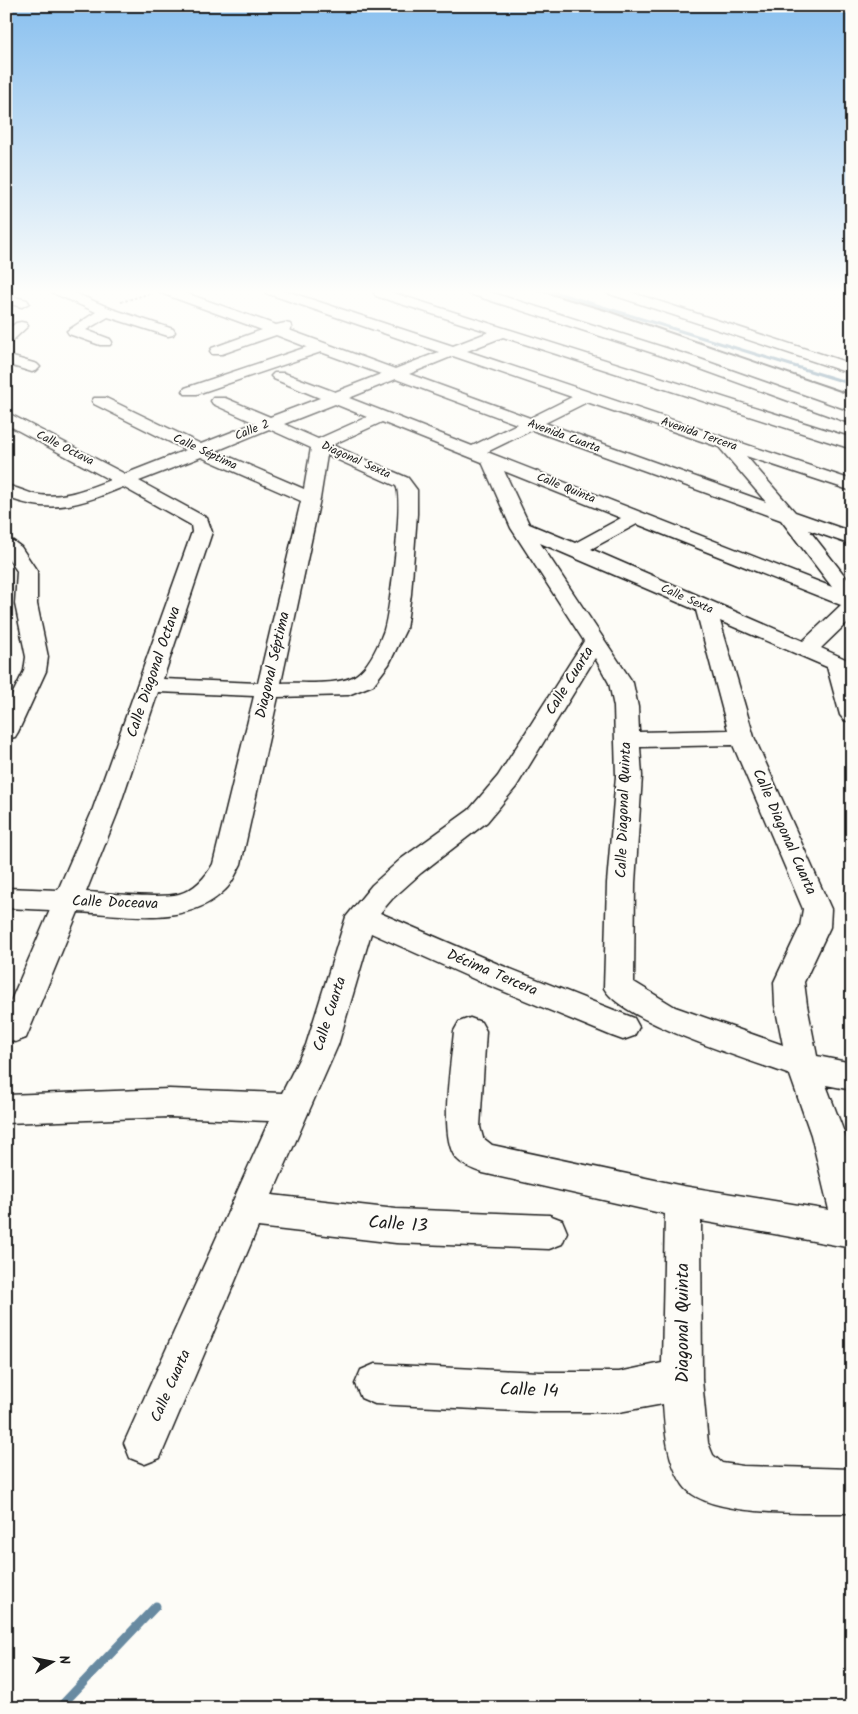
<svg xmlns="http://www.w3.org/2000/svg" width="858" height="1714" viewBox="0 0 858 1714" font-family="Kalam,sans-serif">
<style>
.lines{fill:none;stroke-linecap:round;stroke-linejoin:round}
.stream-far1{stroke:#688aa1;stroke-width:3}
.stream{stroke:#688aa1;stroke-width:9}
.minor-casing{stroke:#1c1c1c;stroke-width:3}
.path{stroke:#1c1c1c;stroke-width:2;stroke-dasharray:2.5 2;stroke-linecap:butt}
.minor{fill:#fdfcf7;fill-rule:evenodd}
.rail{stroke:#1c1c1c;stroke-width:2}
.labels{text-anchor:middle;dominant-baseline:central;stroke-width:4;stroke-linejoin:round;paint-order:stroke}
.far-street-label{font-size:12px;fill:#1c1c1c;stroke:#fdfcf7}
.street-label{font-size:15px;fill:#1c1c1c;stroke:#fdfcf7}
.near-street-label{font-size:18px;fill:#1c1c1c;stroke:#fdfcf7}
</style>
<rect width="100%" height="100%" fill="#fdfcf7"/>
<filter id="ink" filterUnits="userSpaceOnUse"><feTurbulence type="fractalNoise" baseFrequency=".02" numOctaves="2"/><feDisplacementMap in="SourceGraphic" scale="10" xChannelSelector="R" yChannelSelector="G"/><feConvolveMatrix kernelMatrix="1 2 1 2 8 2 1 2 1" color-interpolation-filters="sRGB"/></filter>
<g filter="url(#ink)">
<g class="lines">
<path class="stream-far1" d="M548,290l304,94"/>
<path class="stream" d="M59,1708l97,-102"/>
<defs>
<path id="minor" d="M52,290h16l44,19 61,20 2,3 -2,3 -5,1 -60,-19 -22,13 24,9 2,3 -2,3h-10l-31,-11 -2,-3 29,-19 -43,-19z
M159,290h18l99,35 9,-2 5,1 2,3 -3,3 106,39 44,-17 -173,-59 -2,-3h19l170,56 36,-14 -113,-36 -2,-3 2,-3h8l468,148v11l-349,-112 -36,14 385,129v11l-106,-35 49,56 57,20v13l-43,-15 43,55v33l-31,30 31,14v60l-8,-2 -4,-5 -13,-48 -107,-46 34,116 77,172 -1,18 -26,55 3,23 10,51 35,7v27l-26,-5 19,50 7,24v89l-151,-27 1,159 6,63 5,12 9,8 21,3 109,3v44c-39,-1 -147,6 -169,-28 -16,-24 -18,-53 -20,-81l-44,8h-80l-164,-8 -14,-6 -6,-14 6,-14 14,-6 164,8h80l43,-9 3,-149 -182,-41c-9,-3 -20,-7 -27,-15 -18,-21 -4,-99 -2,-127l5,-9 11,-4 11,4 5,9 -6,96 3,11 9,7 191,41 146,24 -18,-75 -21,-60c-40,-15 -168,-53 -186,-87l3,-105 9,-107 -2,-69 -5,-24 -14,-25 -79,129 -29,35 -66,51 -29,26 -12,14 118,51 136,54 5,9 -5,9 -11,4 -11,-4 -136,-56 -105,-47 -33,112 -66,150 124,14 153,6 13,5 5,12 -5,12 -13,5 -153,-6 -138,-16 -98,231 -15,6 -15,-6 -6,-15 145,-322 -100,-4 -163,6v-28l163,-6 113,4 24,-48 40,-128 26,-32 29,-26 68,-49 29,-34 86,-135 -73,-113 -29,-66 -100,-40 -50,23 76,33 9,12v24l-6,80 -5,35 -17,35 -16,21 -25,10 -70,2 -37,167c-5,9 -9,20 -16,26 -38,38 -99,24 -147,22l-52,126 -11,4 -9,-3v-27l44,-102 -44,-2v-20l52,2 33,-76 101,-282 -1,-7 -68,-38c-44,18 -70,28 -117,10v-12c9,2 18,6 27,9 28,6 51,-4 77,-14l-104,-56v-12l119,62 61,-24 -92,-46 -2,-3 2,-3h12l95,46 54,-21 -42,-19 -2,-3 2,-3h12l45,19 50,-19 -46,-19 -3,-3 3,-3h10l51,19 46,-18 -60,-22 -124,42h-12l-2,-3 2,-3 122,-41 -31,-12 -54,19h-10l-2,-3 2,-3 50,-18 -101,-37zM453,356l119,41 -42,21 -121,-44zM396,379l121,45 -45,22 -123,-48zM587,402l132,45 47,55 -221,-79zM335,404l32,13 -49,22 -34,-15zM269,429l42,19 -7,41 -88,-38zM532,430l249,90 51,67 -345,-135zM327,455l69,31c8,11 -6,126 -12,144 -5,14 -15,36 -28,45 -15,11 -56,7 -75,8l39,-184zM201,457l100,44 -43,182 -95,-4 49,-147 -5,-14 -68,-37zM504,471l117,47 -46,25 -46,-19zM637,524l204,81 -38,36 -212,-92zM540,543l156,67 32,120 -89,2 -1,-25 -5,-24zM158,692l96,4 -41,168c-7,13 -19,26 -34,30 -20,5 -70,-1 -93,-2l31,-78zM733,745l70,164 -3,18 -26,55 1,23 8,40 -108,-38 -41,-25 1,-99 7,-107 -2,-29z
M465,290h19l213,68 155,55v11l-165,-60 -220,-71z
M605,290h19l228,74v10l-245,-81z
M6,295l21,5 2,3 -7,4 -16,-4z
M21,322l5,1 2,3 -17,16 -5,1v-12l10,-8z
M6,355l31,9 3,3 -3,3 -5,2 -26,-8z
M6,539l7,2 8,6 16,24v33l11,53 -2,14 -28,61 -3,5 -9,2v-32l18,-36 2,-14 -11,-53 2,-33 -11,-16z"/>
</defs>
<use href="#minor" class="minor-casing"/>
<path class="path" d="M121,302l30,-9"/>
<use href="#minor" class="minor"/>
<path class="rail" d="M537,290l68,20 247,85"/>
</g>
</g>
<linearGradient id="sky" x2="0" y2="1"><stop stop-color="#89c0ef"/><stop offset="0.55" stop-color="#fefefb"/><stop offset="1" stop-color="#fefefb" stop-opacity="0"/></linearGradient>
<rect width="858" height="530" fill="url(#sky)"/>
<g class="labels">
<g class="far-street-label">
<text transform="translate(252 430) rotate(-22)">Calle 2</text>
<text transform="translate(699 434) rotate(19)">Avenida Tercera</text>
<text transform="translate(564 436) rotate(20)">Avenida Cuarta</text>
<text transform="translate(65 448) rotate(27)">Calle Octava</text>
<text transform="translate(205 452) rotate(25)">Calle Séptima</text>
<text transform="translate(356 460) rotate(24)">Diagonal Sexta</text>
<text transform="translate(566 488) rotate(22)">Calle Quinta</text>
<text transform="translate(687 599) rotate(24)">Calle Sexta</text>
</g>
<g class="street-label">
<text transform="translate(273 665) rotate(-77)">Diagonal Séptima</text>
<text transform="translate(154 672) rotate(-71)">Calle Diagonal Octava</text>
<text transform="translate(570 681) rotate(-58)">Calle Cuarta</text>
<text transform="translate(624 810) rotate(-88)">Calle Diagonal Quinta</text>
<text transform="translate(784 832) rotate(66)">Calle Diagonal Cuarta</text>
<text transform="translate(115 903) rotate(2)">Calle Doceava</text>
<text transform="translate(492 973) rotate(23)">Décima Tercera</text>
<text transform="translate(330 1014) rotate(-72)">Calle Cuarta</text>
<text transform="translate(171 1386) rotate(-66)">Calle Cuarta</text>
</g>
<g class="near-street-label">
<text transform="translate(398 1225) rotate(4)">Calle 13</text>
<text transform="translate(683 1323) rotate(-90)">Diagonal Quinta</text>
<text transform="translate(529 1391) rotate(2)">Calle 14</text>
</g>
</g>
<rect width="858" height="1714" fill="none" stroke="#fdfcf7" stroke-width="25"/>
<rect x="12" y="12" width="833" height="1689" fill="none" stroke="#1c1c1c" stroke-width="2" filter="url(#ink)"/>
<g transform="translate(52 1662) rotate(80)" stroke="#fdfcf7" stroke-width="4" paint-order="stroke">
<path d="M0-4L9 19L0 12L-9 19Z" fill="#1c1c1c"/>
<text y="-8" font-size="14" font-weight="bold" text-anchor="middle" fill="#1c1c1c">N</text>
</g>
</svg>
